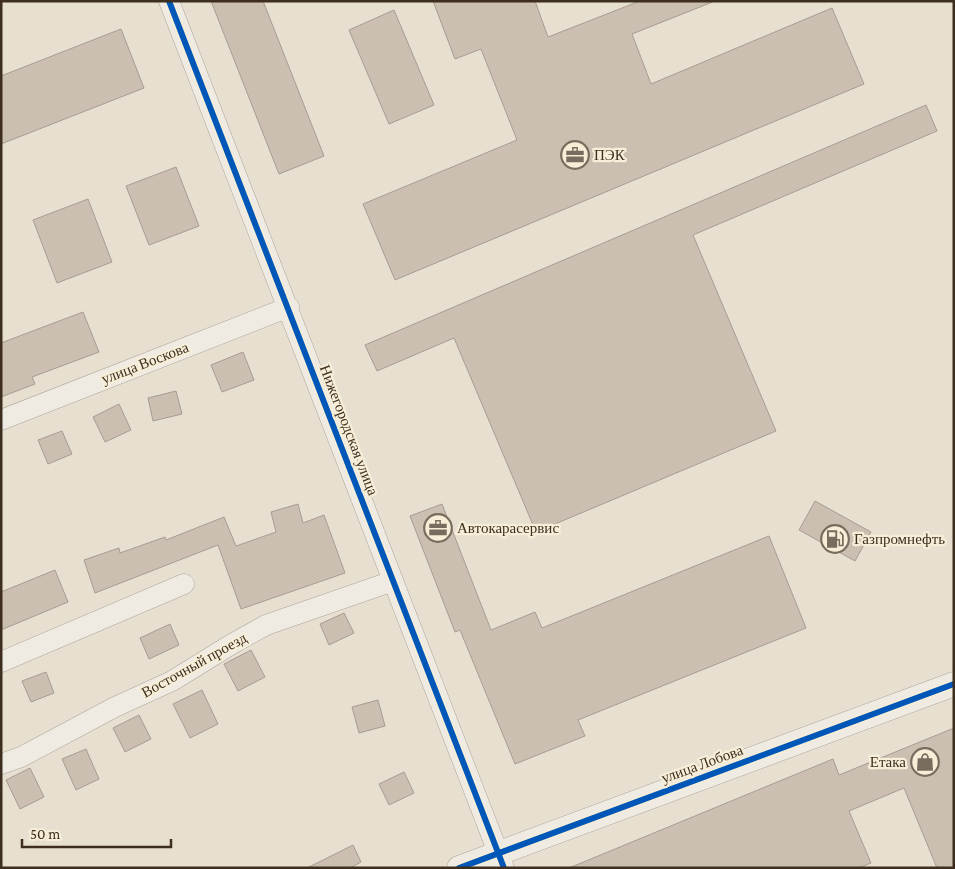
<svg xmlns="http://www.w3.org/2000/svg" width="955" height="869" viewBox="0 0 955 869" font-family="'Crimson Pro',serif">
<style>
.building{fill:#cbbfb2;stroke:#a89c90}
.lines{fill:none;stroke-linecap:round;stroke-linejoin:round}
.minor-casing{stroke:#ada599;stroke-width:21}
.tertiary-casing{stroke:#ada599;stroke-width:25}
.minor{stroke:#efebe3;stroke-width:20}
.tertiary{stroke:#efebe3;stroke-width:24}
.cycleway-casing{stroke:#f7eed8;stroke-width:9}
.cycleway{stroke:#0057b8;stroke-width:6}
.labels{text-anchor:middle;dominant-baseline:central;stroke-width:4.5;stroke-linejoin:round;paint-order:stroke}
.poi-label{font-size:15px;fill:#3d2e20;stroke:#f7eed8;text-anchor:start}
.street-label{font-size:15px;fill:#3d2e20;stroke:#f7eed8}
</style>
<rect width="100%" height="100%" fill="#e7e0d1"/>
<path class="building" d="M211,1h52l61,155 -45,18z
M433,1h102l13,36 92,-36h75l-83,33 19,50 181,-76 32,76 -469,196 -32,-76 154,-64 -36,-91 -26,10z
M394,10l40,95 -45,19 -40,-94z
M121,29l23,59 -143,56v-68z
M926,105l11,26 -244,104 83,196 -240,101 -82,-194 -77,33 -12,-26z
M176,167l23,59 -50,19 -23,-59z
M88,199l24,63 -55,21 -24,-63z
M83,312l16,40 -67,25 3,7 -34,13v-54z
M243,352l11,28 -32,12 -11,-27z
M176,391l6,23 -29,7 -5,-23z
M119,404l12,26 -26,12 -12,-25z
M62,431l10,23 -24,10 -10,-24z
M815,501l56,31 -16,29 -56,-31z
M298,504l5,19 21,-8 21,58 -104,36 -23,-64 -123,48 -11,-33 35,-12 1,5 45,-16 1,3 58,-23 12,29 40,-14 -5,-20z
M442,504l49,126 44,-18 7,16 227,-92 37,92 -228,92 7,16 -70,28 -55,-134 -5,2 -45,-116z
M55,570l13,32 -67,28v-38z
M344,613l10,20 -25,12 -9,-21z
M170,624l9,21 -30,14 -9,-21z
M251,650l14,27 -27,14 -14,-27z
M46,672l8,21 -23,9 -9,-21z
M202,690l16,34 -28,14 -17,-34z
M378,700l7,26 -26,7 -7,-26z
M139,715l12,24 -26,13 -12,-24z
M954,728v140h-17l-33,-80 -55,23 22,52 -13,5h-289l264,-109 6,16z
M86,749l13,30 -23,11 -14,-31z
M30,768l14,29 -24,12 -14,-29z
M404,772l10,21 -25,12 -10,-21z
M353,845l8,17 -11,6h-43z"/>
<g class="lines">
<defs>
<path id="minor" d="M169,1l335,867
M1,420l288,-113
M1,662l183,-78
M1,764l20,-7 94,-50 57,-26 60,-37 34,-19 127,-44"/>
<path id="tertiary" d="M459,868l495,-184"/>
</defs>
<use href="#minor" class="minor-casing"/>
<use href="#tertiary" class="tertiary-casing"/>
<use href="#minor" class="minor"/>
<use href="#tertiary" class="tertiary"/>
<defs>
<path id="cycleway" d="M169,1l335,867
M459,868l495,-184"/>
</defs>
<use href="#cycleway" class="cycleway-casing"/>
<use href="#cycleway" class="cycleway"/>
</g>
<defs>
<symbol id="office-ring" viewBox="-11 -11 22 22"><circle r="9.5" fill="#f7eed8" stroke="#786c5e" stroke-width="1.5"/><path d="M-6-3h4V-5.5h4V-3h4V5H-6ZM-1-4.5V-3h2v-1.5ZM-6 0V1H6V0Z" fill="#786c5e"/></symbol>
<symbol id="fuel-ring" viewBox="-11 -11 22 22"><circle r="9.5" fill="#f7eed8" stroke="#786c5e" stroke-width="1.5"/><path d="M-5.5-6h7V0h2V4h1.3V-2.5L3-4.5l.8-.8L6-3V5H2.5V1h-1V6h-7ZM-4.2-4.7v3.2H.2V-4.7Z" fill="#786c5e"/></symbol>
<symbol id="shop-ring" viewBox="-11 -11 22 22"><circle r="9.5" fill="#f7eed8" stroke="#786c5e" stroke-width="1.5"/><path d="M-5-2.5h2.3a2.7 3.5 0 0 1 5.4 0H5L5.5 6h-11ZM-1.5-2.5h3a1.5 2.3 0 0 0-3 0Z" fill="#786c5e"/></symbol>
</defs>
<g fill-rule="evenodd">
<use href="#office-ring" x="559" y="139" width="32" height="32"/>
<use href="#office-ring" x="422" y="512" width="32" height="32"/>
<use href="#fuel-ring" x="819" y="523" width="32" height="32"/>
<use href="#shop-ring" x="909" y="746" width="32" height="32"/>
</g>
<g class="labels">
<g class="poi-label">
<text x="594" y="155">ПЭК</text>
<text x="457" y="528">Автокарасервис</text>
<text x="854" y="539">Газпромнефть</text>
<text x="906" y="762" text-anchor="end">Етака</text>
</g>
<g class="street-label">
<text transform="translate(145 363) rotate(-21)">улица Воскова</text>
<text transform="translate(349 430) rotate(69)">Нижегородская улица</text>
<text transform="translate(194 665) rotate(-29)">Восточный проезд</text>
<text transform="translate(702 764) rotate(-20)">улица Лобова</text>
</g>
</g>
<rect width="955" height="869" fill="none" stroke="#3d2e20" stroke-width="5"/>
<path d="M22 839v8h149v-8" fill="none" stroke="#3d2e20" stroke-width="2.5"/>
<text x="30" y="839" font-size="15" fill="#3d2e20" stroke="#f7eed8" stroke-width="4" paint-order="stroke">50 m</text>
</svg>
